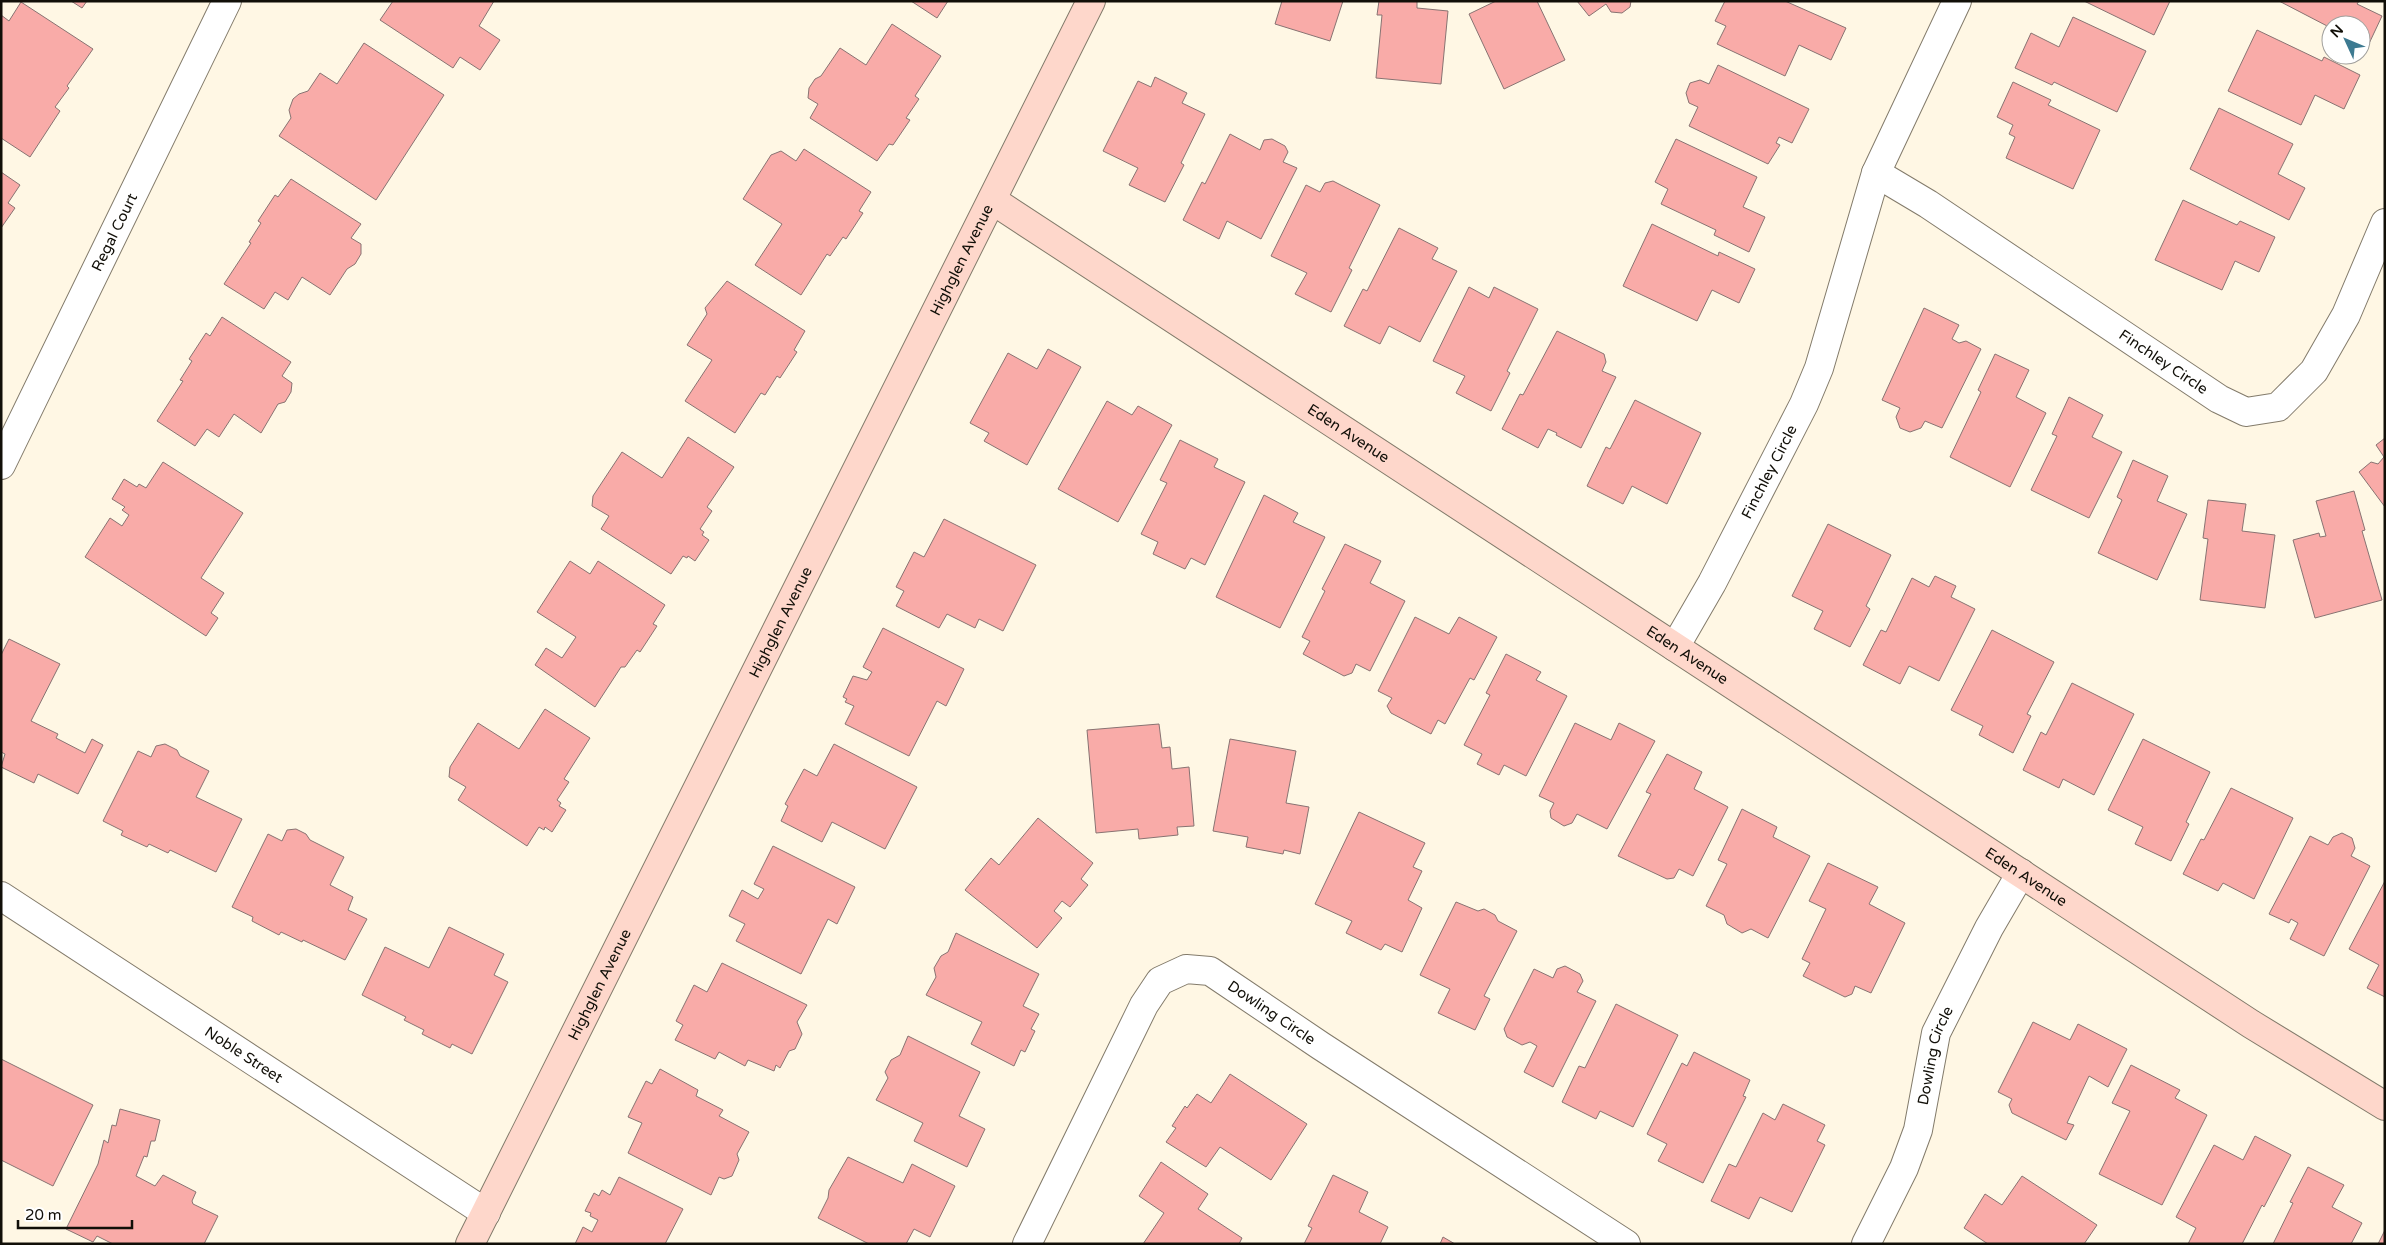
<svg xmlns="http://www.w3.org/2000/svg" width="2386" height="1245" viewBox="0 0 2386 1245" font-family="'Varela Round',sans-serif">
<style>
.building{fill:#f9aba8;stroke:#887372}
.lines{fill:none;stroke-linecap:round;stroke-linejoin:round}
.street-casing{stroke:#837b6b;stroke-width:30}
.secondary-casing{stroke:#837b6b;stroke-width:30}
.street{stroke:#fff;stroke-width:28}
.secondary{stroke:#fed7cb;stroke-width:28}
.labels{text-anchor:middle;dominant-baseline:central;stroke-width:4;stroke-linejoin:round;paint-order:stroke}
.street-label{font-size:15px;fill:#110f08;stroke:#fff}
</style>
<rect width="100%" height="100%" fill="#fff7e4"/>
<path class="building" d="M71,1h16l-5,7z
M393,1h101l-15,25 21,14 -20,30 -20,-13 -7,11 -73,-48z
M911,1h37l-11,17z
M1282,1h61l-13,40 -55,-17z
M1379,1h38v7l31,3 -7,73 -65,-6 6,-63h-5z
M1496,1h41l28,59 -61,29 -35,-75z
M1577,1h54l-1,6 -8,6 -11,-1 -5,-8 -17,12z
M1725,1h60l61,27 -15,32 -32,-15 -14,31 -68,-32 9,-18 -11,-5z
M2084,1h86l-16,34z
M2279,1h80l-2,3 25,12 -16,34 -5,-2v-23h-30v3z
M21,2l72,47 -26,37 2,2 -14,19 5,4 -30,46 -29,-19v-123l8,6z
M2073,17l73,34 -29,61 -63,-30 -2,3 -37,-17 16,-35 28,14z
M892,24l49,32 -26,40 4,3 -13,19 4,2 -17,25 -4,-1 -12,17 -67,-43 8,-14 -10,-6 1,-10 6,-9 6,-3 19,-28 26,17z
M2257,30l65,31 2,-4 36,18 -16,34 -29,-14 -14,30 -73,-34z
M364,43l80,52 -68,105 -97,-64 12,-18 -2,-8 4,-11 6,-5 9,-3 12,-18 17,11z
M1718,65l91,44 -17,34 -13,-6 -3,6 4,2 -12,19 -79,-38 9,-19 -9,-4 -3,-10 4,-10 10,-3 9,4z
M1155,77l32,16 -5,10 23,11 -24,49 3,2 -19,37 -36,-17 9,-17 -35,-17 35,-70 13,6z
M2013,82l38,18 -3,5 52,25 -27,59 -67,-31 9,-21 -6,-3 4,-9 -16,-8z
M2219,108l74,36 -15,30 27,14 -16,32 -99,-51z
M1230,134l30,16 4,-10 8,-1 13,7 3,6 -5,10 14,6 -36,71 -34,-18 -8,18 -36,-19 19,-38 3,2z
M1676,139l81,38 -14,30 22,10 -16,35 -35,-17 2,-5 -55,-26 7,-15 -13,-7z
M804,149l67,43 -12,19 4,2 -17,26 -3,-2 -13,19 -3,-2 -26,41 -46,-30 27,-41 -39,-25 28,-44 10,-4 15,10z
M1,172l19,13 -12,18 7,5 -14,20z
M291,179l70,45 -10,14 10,6v10l-6,10 -8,5 -17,26 -28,-18 -14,23 -13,-8 -11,17 -40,-25 27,-41 -2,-1 12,-19 -3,-2 17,-26 3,2z
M1333,181l47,24 -31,63 3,2 -21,42 -36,-18 12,-21 -36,-17 35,-71 14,7 5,-9z
M2183,200l54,25 3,-4 35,16 -16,35 -24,-11 -13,29 -67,-30z
M1652,224l66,32 1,-4 36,17 -16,34 -27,-13 -15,31 -74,-35z
M1399,228l39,20 -6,11 25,12 -37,71 -31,-16 -9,18 -36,-18 19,-37 4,2z
M727,281l78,50 -11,19 3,2 -17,26 -3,-2 -12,19 -4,-2 -26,40 -50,-32 27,-41 -25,-15 20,-31 -2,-6z
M1469,287l20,11 5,-11 44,22 -31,62 3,2 -19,38 -35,-18 9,-17 -32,-15z
M1924,308l35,17 -7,14 7,4 7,-2 15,8 -39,79 -17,-7 -4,7 -11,4 -10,-4 -4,-11 4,-9 -18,-8z
M222,317l69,45 -9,14 10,7 -1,9 -6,10 -7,2 -17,29 -27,-19 -15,23 -12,-8 -12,17 -38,-25 26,-40 -3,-1 2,-3 10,-16 -3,-2 17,-26 4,3z
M1557,331l47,23 2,8 -4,9 14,6 -35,71 -25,-13 1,-2 -9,-4 -10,19 -36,-19 18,-35 3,1z
M1048,349l33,18 -54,98 -43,-24 5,-8 -19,-10 38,-70 29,16z
M1995,354l34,16 -13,27 30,16 -36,74 -60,-30 31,-65 -3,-2z
M2069,397l34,18 -11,22 30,15 -33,66 -58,-28 26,-54 -5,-2z
M1635,400l66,33 -34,71 -35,-18 -9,18 -36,-18 19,-39 4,2z
M1107,401l25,14 6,-9 34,19 -54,97 -60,-33z
M688,437l46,30 -27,40 5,4 -12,18 4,3 -2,3 7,5 -14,21 -7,-5 -1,2 -4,-2 -12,18 -70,-45 8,-13 -17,-10 1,-10 29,-44 40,26z
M2385,438v69l-26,-35 12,-10 7,2 6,-7 -8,-12z
M1180,440l38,19 -4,8 31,15 -40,83 -14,-7 -6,11 -32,-15 5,-12 -17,-8 26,-51 -7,-3z
M2133,460l35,16 -11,25 30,13 -30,66 -59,-27 24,-53 -5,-3z
M163,462l80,51 -42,65 23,15 -13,20 7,5 -12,18 -121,-79 25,-39 12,8 7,-11 -7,-5 3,-3 -13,-8 12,-20 13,8 2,-3 7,4z
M2354,491l11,39 -3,1 20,69 -67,18 -22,-78 26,-7 1,4 6,-1 -10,-35z
M1264,495l34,18 -5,9 32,15 -45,91 -64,-31z
M2208,500l38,4 -4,27 33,4 -10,73 -65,-8 8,-61 -5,-1z
M944,519l92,46 -33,66 -24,-12 -4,9 -28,-14 -8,14 -43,-22 8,-15 -8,-4 18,-35 10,5z
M1828,524l63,31 -25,51 4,3 -20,38 -36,-18 9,-18 -31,-15z
M1345,544l36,17 -11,22 35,18 -35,70 -14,-7 -4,9 -8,3 -41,-22 7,-13 -8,-4 23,-46 -3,-2z
M570,561l20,13 8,-13 67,44 -12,19 4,2 -17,26 -3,-2 -12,17h-4l-26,40 -60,-42 11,-17 16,10 14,-21 -39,-25z
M1935,576l21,10 -5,11 24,12 -36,72 -30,-15 -9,18 -37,-19 18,-35 5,2 26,-54 17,9z
M1415,617l34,17 10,-17 38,20 -23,43 -4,-2 -25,46 -7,-4 -7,14 -40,-21 -4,-7 5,-8 -14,-7z
M883,628l81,41 -18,37 -9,-5 -28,55 -64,-32 9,-18 -9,-4 2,-3 -4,-2 10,-21 14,4 5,-8 -9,-5z
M1992,630l62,32 -27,52 4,2 -18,37 -34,-18 4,-9 -32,-16z
M9,639l51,25 -29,57 27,13 -2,4 29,15 7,-14 11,6 -25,49 -40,-20 -4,9 -33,-16 4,-13 -4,-2v-97z
M1506,654l35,18 -5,8 31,16 -41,80 -22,-11 -5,10 -22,-11 5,-10 -18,-9 26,-50 -4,-2z
M2072,683l62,31 -40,81 -31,-16 -4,9 -36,-18 18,-38 5,3z
M545,709l45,29 -26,41 5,3 -12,18 4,3 -2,3 7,4 -14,22 -7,-5 -1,3 -5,-3 -12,19 -69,-46 8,-13 -17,-10 1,-10 28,-44 41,26z
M1575,723l36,17 8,-17 36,18 -48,88 -30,-15 -5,9 -8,3 -13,-8 -1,-7 4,-8 -15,-7z
M1159,724l3,24 8,-1 2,22 17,-2 5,59 -17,1 1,8 -39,4 -1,-10 -42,4 -9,-103z
M1230,739l66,12 -10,52 23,4 -9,47 -16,-4 -1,4 -37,-7 2,-10 -35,-6z
M2143,739l67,33 -24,50 3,2 -18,37 -36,-17 8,-17 -35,-17z
M165,744l12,6 3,6 29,15 -13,26 46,22 -26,53 -46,-22 -2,3 -19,-9 -2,3 -26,-12 2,-4 -20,-10 35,-70 13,6 5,-11z
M834,744l83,43 -32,62 -53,-27 -10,20 -41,-21 7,-15 -3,-2 19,-35 13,7z
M1667,754l35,18 -8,17 34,18 -35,69 -14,-7 -5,9 -7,1 -49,-23 33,-62 -5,-2z
M2231,788l62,30 -39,81 -31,-16 -5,8 -35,-17 18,-35 3,1z
M1742,809l35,18 -4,10 37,19 -42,82 -17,-9 -9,4 -15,-9 -3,-9 -18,-9 21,-42 -9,-4z
M1359,812l66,31 -12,24 9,4 -14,29 14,8 -20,44 -17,-8 -4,6 -35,-17 6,-12 -37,-17z
M1038,818l55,45 -12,16 7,6 -18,22 -8,-6 -8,10 8,7 -25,30 -72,-58 26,-32 8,7z
M296,829l10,5 4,6 34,17 -14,28 23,12 -5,13 19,9 -22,41 -42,-20 -1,2 -21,-10 -2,3 -27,-14 1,-4 -21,-10 36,-73 14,7 5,-11z
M2342,833l10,5 3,10 -4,8 19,10 -46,90 -34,-17 8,-16 -7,-4 -2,4 -20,-9 41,-78 18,9 5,-8z
M773,846l82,41 -18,37 -9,-5 -27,55 -65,-33 9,-17 -16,-8 13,-26 16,9 6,-10 -10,-5z
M1828,863l50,24 -9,17 36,19 -34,70 -16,-7 -3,8 -7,3 -42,-21 7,-13 -8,-4 24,-50 -17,-8z
M2385,881v116l-18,-9 12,-23 -30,-16z
M1456,902l22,9 6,-2 11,6 3,6 19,10 -33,65 6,3 -15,31 -37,-17 12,-24 -30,-14z
M449,927l55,27 -10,21 14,7 -36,72 -20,-10 -2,4 -28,-14 2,-4 -20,-10 2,-3 -44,-22 23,-48 44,21z
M956,933l83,41 -16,32 16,8 -8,15 4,2 -10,21 -4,-2 -7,16 -43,-22 11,-22 -56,-27 10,-18 -2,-9 7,-12 7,-4z
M722,963l85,42 -10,17 5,12 -7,15 -6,2 -9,17 -4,-3 -2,6 -26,-11 -3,6 -26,-14 -4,7 -40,-19 8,-15 -7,-4 18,-36 13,7z
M1565,966l15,8 3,7 -6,11 19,9 -43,86 -29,-15 13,-26 -7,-4 -8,3 -15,-8 -3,-8 30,-60 19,9 4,-9z
M1616,1004l62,31 -45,92 -33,-16 -4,8 -34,-17 17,-36 6,2z
M2033,1022l37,18 8,-16 49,25 -19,38 -19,-11 -22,47 7,2 -8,15 -54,-27 -3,-8 3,-6 -14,-7z
M908,1036l72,36 -21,44 26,13 -18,38 -53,-26 9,-18 -47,-23 12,-22 -3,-6 6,-12 9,-5z
M1694,1052l56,28 -7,16 3,1 -43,86 -45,-22 9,-17 -20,-10 35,-71 5,3z
M1,1059l92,46 -40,81 -52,-26z
M2131,1065l49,25 -5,8 32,17 -45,90 -63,-31 31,-63 -18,-8z
M660,1069l38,21 -2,6 27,14 -4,6 30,16 -12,22 2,6 -7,16 -8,3 -5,-2 -8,18 -83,-42 14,-30 -14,-6 18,-36 6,3z
M1230,1074l77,50 -36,56 -51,-33 -14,20 -40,-25 10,-14 -4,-2 13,-20 2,2 10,-14 14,9z
M1783,1104l42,21 -8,16 8,4 -33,67 -32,-15 -11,22 -38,-18 18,-37 7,3 27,-54 12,7z
M120,1109l40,11 -5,21h-4l-4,16 -3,-1 -8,20 19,10 8,-11 33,17 -4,9 1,3 25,12 -14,28h-91l-16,-8 -4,6 -27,-13 32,-65 6,-24 4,3 4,-18 4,1z
M2255,1136l36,19 -27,52 -2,-2 -20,39h-54l8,-16 -20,-11 38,-72 29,15z
M848,1157l55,26 9,-19 43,22 -25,51 -16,-8 -8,15h-37l-51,-26 10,-20 1,-8z
M1161,1162l47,32 -10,15 44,29 -3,6h-96l21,-31 -25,-17z
M2308,1167l36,18 -12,22 30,16 -11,21h-78l20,-41 -3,-1z
M1333,1175l35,17 -9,20 29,15 -8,17h-76l8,-16 -4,-2z
M2022,1176l75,49 -13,19h-96l-24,-16 21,-34 17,11z
M619,1177l64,32 -18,35h-90l8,-17 9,5 6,-12 -8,-4 1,-3 -6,-2 9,-18 5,3 3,-6 8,5z
M2385,1230v14h-7z
M1443,1237l12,7h-15z"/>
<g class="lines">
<defs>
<g id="street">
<path id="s1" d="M1876,173l52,31 291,195 27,13 32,-5 36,-36 32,-56 39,-92"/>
<path id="s2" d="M1,465l226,-464"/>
<path id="s3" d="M1675,647l37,-64 92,-179 15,-36 57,-195 81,-172"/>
<path id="s4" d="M1,896l485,317"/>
<path id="s5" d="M1027,1244l117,-239 16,-24 26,-12 24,2 111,75 305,198"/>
<path id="s6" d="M1866,1244l38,-76 14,-38 18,-97 53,-105 32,-55"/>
</g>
<g id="secondary">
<path id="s7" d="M992,200l1259,824 134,82"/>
<path id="s8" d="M470,1244l621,-1243"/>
</g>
</defs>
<use href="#street" class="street-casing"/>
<use href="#secondary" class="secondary-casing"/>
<use href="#street" class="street"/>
<use href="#secondary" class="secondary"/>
</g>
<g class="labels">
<g class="street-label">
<text stroke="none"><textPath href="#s2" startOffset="259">Regal Court</textPath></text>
<text stroke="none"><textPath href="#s8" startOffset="1100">Highglen Avenue</textPath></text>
<text stroke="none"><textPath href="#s1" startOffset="344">Finchley Circle</textPath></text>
<text stroke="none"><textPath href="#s7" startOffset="426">Eden Avenue</textPath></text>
<text stroke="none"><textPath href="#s3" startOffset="199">Finchley Circle</textPath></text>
<text stroke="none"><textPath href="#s8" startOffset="695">Highglen Avenue</textPath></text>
<text stroke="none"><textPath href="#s7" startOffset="831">Eden Avenue</textPath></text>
<text stroke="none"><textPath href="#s7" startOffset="1236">Eden Avenue</textPath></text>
<text stroke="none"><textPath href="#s8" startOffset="290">Highglen Avenue</textPath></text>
<text stroke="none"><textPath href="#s5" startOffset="422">Dowling Circle</textPath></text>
<text stroke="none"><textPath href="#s4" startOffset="290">Noble Street</textPath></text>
<text stroke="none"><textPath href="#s6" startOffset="202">Dowling Circle</textPath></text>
</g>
</g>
<rect width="2386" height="1245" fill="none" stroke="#110f08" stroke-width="5"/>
<g transform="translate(2346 40) rotate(314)"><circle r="24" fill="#ffffff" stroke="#a09f9c"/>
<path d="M0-4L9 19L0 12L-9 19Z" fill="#3d7a91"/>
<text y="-8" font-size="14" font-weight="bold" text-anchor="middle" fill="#110f08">N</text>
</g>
<path d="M18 1220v8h114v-8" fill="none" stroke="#110f08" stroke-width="2.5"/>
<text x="25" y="1220" font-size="15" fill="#110f08" stroke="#ffffff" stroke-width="4" paint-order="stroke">20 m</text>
</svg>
